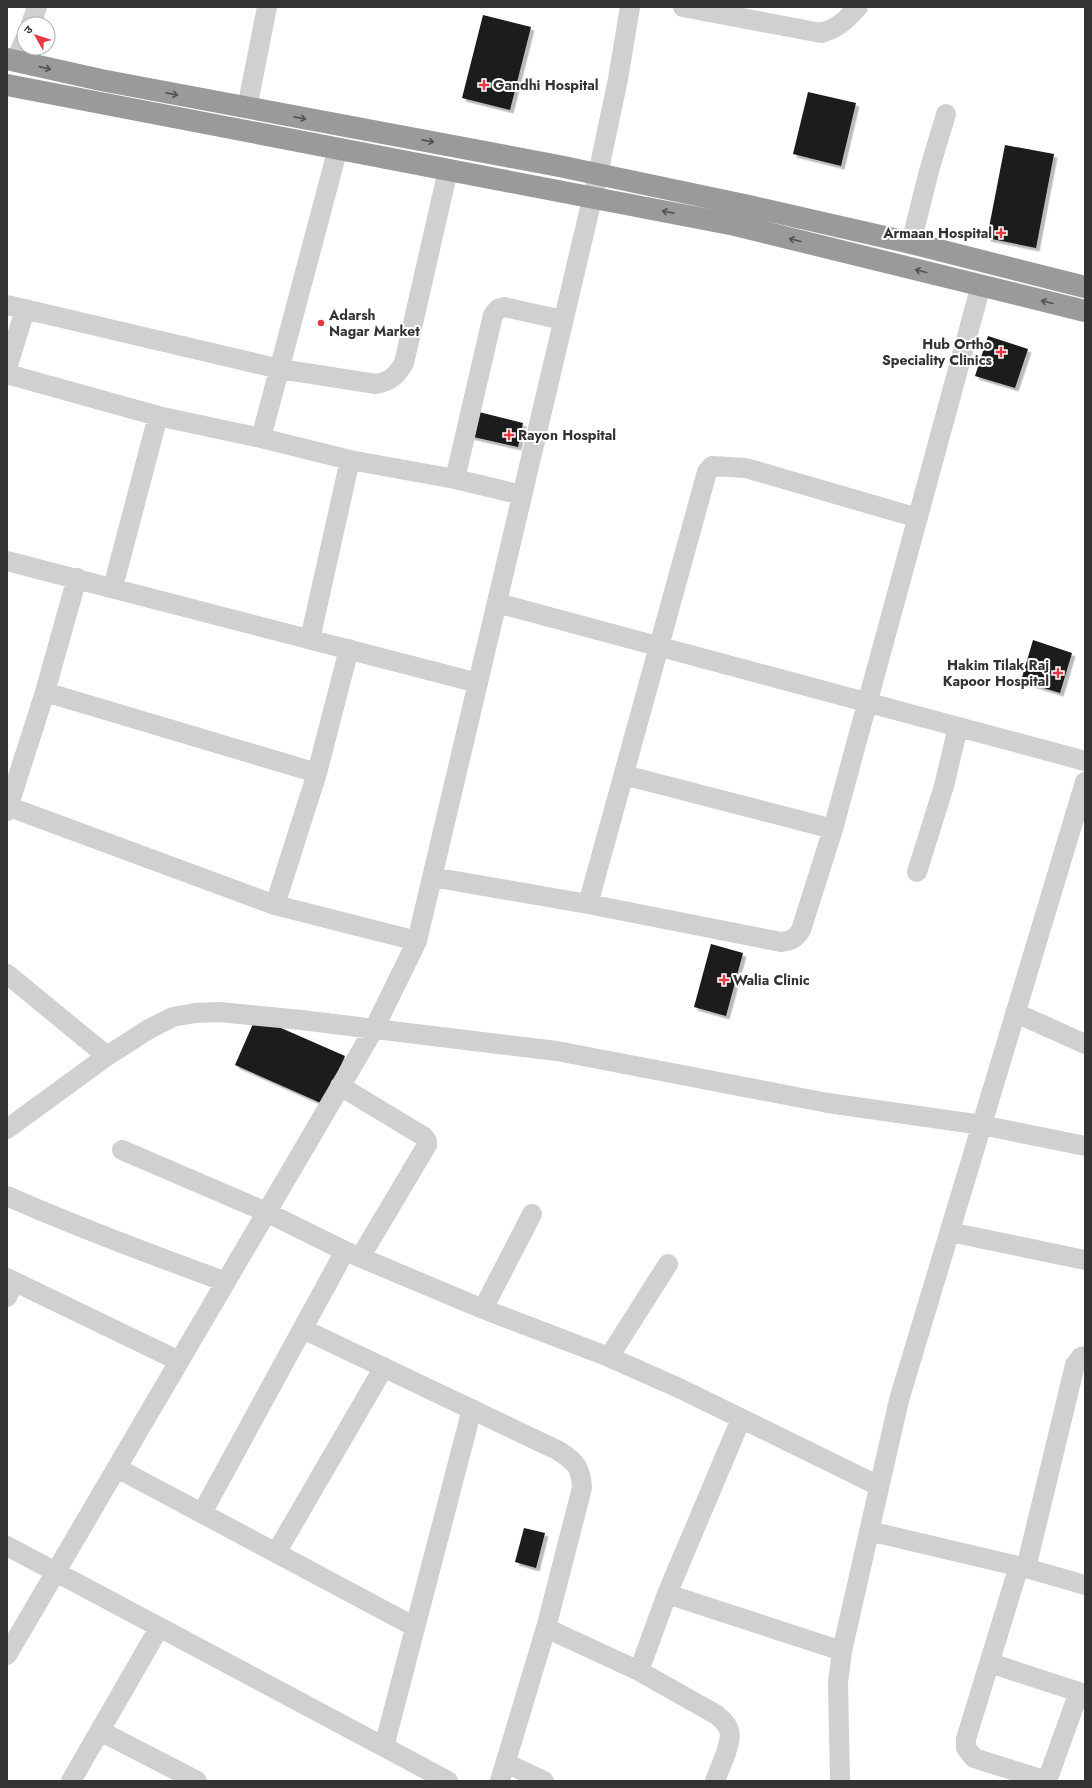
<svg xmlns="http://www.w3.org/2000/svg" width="1092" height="1788" viewBox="0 0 1092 1788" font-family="Jost,'Noto Sans Devanagari',sans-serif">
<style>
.building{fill:#1a1a1a;filter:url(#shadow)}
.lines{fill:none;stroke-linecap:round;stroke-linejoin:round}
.minor{stroke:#d0d0d0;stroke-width:20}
.highway{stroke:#9a9a9a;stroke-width:22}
.oneway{stroke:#525252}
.poi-dot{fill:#e63946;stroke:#fff;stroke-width:1.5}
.labels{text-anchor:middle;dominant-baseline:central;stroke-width:4;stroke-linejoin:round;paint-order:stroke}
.poi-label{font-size:14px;font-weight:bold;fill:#333;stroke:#fff;text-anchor:start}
</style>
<defs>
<filter id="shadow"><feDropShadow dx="3.5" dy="3.5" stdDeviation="0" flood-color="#0004"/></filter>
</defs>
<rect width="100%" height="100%" fill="#fff"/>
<path class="building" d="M483,15l48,12 -21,83 -48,-12z
M808,92l48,11 -15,63 -48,-12z
M1005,145l49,9 -18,94 -49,-10z
M988,336l40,13 -13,39 -40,-12z
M475,411l48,12 -5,24 -49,-11z
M1033,640l39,13 -12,40 -39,-12z
M711,944l32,9 -17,63 -32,-9z
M256,1017l89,39 -22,48 -88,-39z
M524,1528l21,5 -9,35 -21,-6z"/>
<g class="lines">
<path class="minor" d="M683,7l138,26c18,-5 25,-13 37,-26
M31,24l6,-17
M16,61l8,-20
M247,108l20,-101
M911,243l18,-72 17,-57
M7,305l273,64 96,15c15,-3 20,-8 28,-21l44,-193
M7,368l18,-58
M7,374l151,42 103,22 89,22 105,19 67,16
M261,438l77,-290
M455,479l38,-164 5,-6 6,-2 59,13
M7,561l471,122
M113,587l45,-171
M497,603l588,158
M310,639l40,-179
M45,692l272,81
M624,775l209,54
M7,806l268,99 142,36
M7,811l38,-119 32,-114
M917,872l27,-86 14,-59
M432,877l156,27 193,38c10,-1 15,-4 20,-12l32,-101 148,-544
M588,904l119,-432 5,-6 34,2 172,50
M275,905l42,-132 32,-124
M7,974l100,82
M1016,1013l69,31
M340,1086l83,50 4,5v4l-66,111
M7,1129l100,-73 42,-27 24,-12 22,-4 24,-1 82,8 256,31 271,52 154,22 103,21
M122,1150l144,62 79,39 138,58 126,48 72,32 198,97
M7,1196c72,32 145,59 219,86
M950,1232l135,28
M7,1278l172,83
M7,1297l7,-15
M483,1309l49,-95
M303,1329l256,122c17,11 22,17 23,37l-36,140 -46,153
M609,1357l59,-93
M117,1468l298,159
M202,1513l143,-262
M869,1531l157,37 59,17
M7,1546l441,235
M276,1553l108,-186
M1019,1566l-53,173v9l8,10 73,23
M1026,1568l49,-203 6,-8 4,-1
M667,1594l175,57
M546,1628l93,43 78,44c4,4 10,8 12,15 4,12 -10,39 -14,51
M7,1655l367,-626 43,-88 181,-767 20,-95 12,-72
M990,1663l95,31
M639,1671l28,-77 74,-175
M100,1731l97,50
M384,1747l88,-338
M506,1763l38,18
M71,1781l88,-153
M840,1781l-2,-98 4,-32 57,-251 186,-618
M1047,1781l32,-89"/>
<path class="highway" d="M7,59l94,21 458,86 190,40 162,37 174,44
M7,85l728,140 350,86"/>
</g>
<defs><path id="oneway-shaft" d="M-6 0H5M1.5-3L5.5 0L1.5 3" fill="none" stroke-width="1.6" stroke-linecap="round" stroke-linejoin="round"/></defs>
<g class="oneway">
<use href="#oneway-shaft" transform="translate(45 68) rotate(13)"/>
<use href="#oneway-shaft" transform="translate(172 94) rotate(11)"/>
<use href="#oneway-shaft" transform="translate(300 118) rotate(11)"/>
<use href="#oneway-shaft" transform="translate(428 141) rotate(11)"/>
<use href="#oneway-shaft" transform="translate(668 212) rotate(-169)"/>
<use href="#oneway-shaft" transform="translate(795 240) rotate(-166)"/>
<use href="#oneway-shaft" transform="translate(921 271) rotate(-166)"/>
<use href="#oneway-shaft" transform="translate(1047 302) rotate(-166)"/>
</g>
<g class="poi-dot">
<path d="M482 79h4v4h4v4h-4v4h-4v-4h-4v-4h4z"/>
<path d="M999 227h4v4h4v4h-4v4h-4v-4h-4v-4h4z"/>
<circle cx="321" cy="323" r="4"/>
<path d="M999 346h4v4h4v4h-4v4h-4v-4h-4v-4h4z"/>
<path d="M507 429h4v4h4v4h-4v4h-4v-4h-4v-4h4z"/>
<path d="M1056 667h4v4h4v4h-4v4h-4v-4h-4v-4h4z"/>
<path d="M722 974h4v4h4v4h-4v4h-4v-4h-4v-4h4z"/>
</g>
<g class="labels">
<g class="poi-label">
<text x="493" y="85">Gandhi Hospital</text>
<text x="992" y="233" text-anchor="end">Armaan Hospital</text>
<text x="329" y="315">Adarsh<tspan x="329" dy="16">Nagar Market</tspan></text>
<text x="992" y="344" text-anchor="end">Hub Ortho<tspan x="992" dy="16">Speciality Clinics</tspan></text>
<text x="518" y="435">Rayon Hospital</text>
<text x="1049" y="665" text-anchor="end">Hakim Tilak Raj<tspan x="1049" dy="16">Kapoor Hospital</tspan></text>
<text x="733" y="980">Walia Clinic</text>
</g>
</g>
<rect width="1092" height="1788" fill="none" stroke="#333333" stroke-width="16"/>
<g transform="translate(36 36) rotate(309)"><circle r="19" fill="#ffffff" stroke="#adadad"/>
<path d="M0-3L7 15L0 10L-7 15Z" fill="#e63946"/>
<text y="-6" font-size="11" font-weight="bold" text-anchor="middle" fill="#333333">उ</text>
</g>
</svg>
